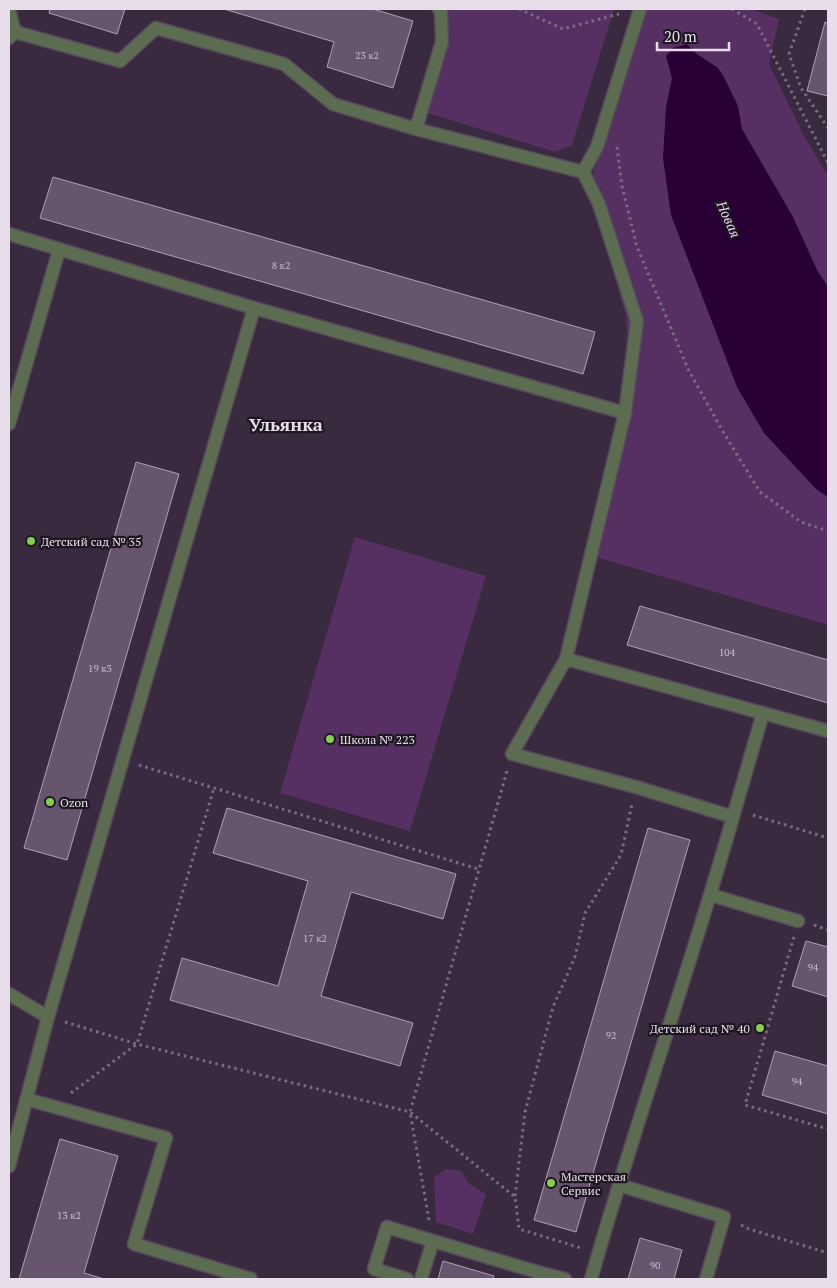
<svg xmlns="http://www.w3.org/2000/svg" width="837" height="1288" viewBox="0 0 837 1288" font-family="'PT Serif',serif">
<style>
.green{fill:#573063}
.water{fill:#290035}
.building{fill:#66556d;stroke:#b19db8}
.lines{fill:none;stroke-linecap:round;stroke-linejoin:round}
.minor-casing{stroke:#56475b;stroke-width:15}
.path{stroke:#7b6d80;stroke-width:3;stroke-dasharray:2.5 4;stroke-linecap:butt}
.minor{stroke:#5b6c50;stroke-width:12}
.poi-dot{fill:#86cf4c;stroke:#1d1620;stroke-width:2}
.labels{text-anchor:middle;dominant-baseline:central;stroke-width:4.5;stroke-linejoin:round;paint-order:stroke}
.number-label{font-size:10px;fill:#c7bbcc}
.poi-label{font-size:12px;fill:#e7ddeb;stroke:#1d1620;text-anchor:start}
.water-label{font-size:14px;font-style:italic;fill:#ebd1f4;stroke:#1d1620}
.district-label{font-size:18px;font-weight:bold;fill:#e7ddeb;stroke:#1d1620}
</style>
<rect width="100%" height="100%" fill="#3a2a40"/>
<path class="green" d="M440,9h174l-42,136 -17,7 -137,-42 27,-96z
M642,9h108l29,10 -10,45 34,70 25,42v449l-239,-70 40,-181 -3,-58 -29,-102 -4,-39z
M355,537l131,39 -76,255 -130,-38z
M446,1169l15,2 8,13 17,10 -13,40 -37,-12 -2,-45z"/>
<path class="water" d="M687,44l10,10 21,14 6,9 14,29 4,23 51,88 25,55 10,14v211l-12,-8 -52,-56 -27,-46 -66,-172 -8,-57 3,-51 6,-29 -6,-22 7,-8z"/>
<path class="building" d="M50,9h75l-8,25 -68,-21z
M224,9h149l40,12 -20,67 -66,-21 7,-25z
M825,22l3,1v73l-21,-5z
M53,177l542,155 -12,42 -543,-156z
M136,462l43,12 -112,386 -43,-12z
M640,606l188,54v43l-201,-58z
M227,808l229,66 -13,45 -92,-27 -30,104 92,27 -13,43 -230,-66 12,-42 96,28 30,-105 -95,-28z
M648,828l42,12 -114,392 -42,-12z
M806,941l22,6v50l-36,-11z
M775,1051l53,15v48l-66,-19z
M60,1139l58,17 -34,117 20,6h-85z
M640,1238l42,12 -8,29h-46z
M443,1261l51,15 -1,3h-55z"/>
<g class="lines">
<defs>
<path id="minor" d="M9,10l6,22
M9,38l6,-6 105,29 36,-33 128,36 49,40 83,25 167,43 14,-25 43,-138
M416,129l26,-87 -1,-30 -2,-3
M583,172l16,32 38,117 -12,92
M9,234l245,74 371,105 -59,246 -54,95 124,33 97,30c-44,155 -98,307 -142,462
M9,424l50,-174
M566,659l262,72
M733,817l30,-104
M711,895l87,26
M9,994l39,23 -39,149
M48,1017l206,-709
M26,1099l140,39 -32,106 117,35
M619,1185l105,32 -18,62
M541,1273l24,6
M407,1279l-33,-10 13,-42 46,14
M421,1279l12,-38 108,32 -2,6"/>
</defs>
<use href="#minor" class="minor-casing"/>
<path class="path" d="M519,9l44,20 56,-15
M732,9l25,15 71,139
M805,9l-16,45 12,34 27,40
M617,147l5,39 15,61 51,122 34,61 38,62 41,30 27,9
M139,765l339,104
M753,815l75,23
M814,925l14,5
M794,937l-49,168 83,24
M65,1022l72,22 273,68 105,85 4,32 62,19
M71,1093l66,-49 77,-256
M515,1196l10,-84 28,-105 22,-50 10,-44 36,-58 11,-51
M429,1220l-19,-108 97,-341
M741,1225l8,4 79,24"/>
<use href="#minor" class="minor"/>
</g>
<g class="poi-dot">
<circle cx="31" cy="541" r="5"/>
<circle cx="330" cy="739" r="5"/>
<circle cx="50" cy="802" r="5"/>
<circle cx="760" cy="1028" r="5"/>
<circle cx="551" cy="1183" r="5"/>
</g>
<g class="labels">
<g class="number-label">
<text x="367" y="55">23 к2</text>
<text x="281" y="265">8 к2</text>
<text x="727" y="652">104</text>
<text x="100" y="668">19 к3</text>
<text x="315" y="938">17 к2</text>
<text x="813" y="967">94</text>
<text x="611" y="1035">92</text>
<text x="797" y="1081">94</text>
<text x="69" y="1215">13 к2</text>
<text x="655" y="1265">90</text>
</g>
<g class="poi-label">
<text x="41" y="541">Детский сад № 35</text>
<text x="340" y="739">Школа № 223</text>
<text x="60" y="802">Ozon</text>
<text x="750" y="1028" text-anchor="end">Детский сад № 40</text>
<text x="561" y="1176">Мастерская<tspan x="561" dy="14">Сервис</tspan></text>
</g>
<g class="water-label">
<text transform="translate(729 219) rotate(66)">Новая</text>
</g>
<g class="district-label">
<text x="286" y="424">Ульянка</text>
</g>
</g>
<rect width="837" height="1288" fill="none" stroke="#e7ddeb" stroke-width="20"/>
<path d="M657 42v8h72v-8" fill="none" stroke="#e7ddeb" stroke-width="2.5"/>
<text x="664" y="42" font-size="15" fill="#e7ddeb" stroke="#1d1620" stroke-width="4" paint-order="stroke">20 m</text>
</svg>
